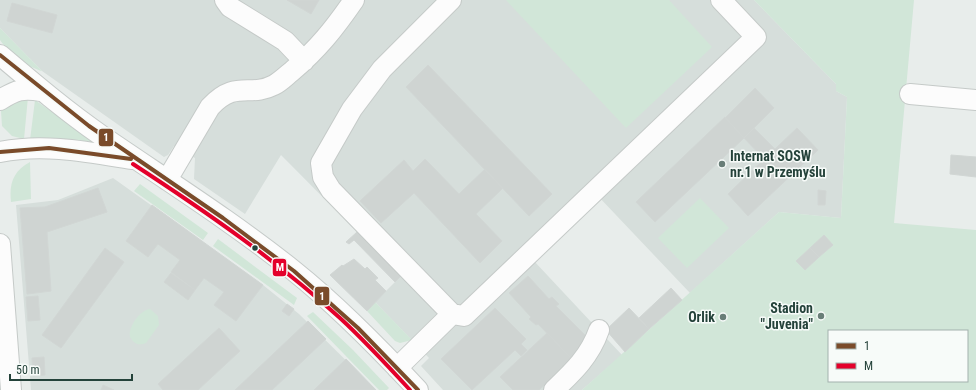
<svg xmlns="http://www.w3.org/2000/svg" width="976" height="390" viewBox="0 0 976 390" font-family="'Roboto Condensed',sans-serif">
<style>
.built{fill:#d6dedb}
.green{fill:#d1e6d8;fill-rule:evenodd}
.building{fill:#cfd4d2;stroke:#d1d6d4}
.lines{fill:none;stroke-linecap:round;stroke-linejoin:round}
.minor-casing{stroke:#c5cac8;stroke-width:22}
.minor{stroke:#fcfcfc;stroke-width:20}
.bus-1-casing{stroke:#f7fbf9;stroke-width:7}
.bus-2-casing{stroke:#f7fbf9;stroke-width:7}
.bus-1{stroke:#7a4b2a;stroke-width:4}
.bus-2{stroke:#e4002b;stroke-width:4}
.poi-dot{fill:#697e78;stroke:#f7fbf9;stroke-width:1.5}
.bus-dot{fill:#24423a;stroke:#f7fbf9;stroke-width:1.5}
.labels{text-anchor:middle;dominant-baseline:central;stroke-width:3;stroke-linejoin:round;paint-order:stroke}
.poi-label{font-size:14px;font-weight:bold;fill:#24423a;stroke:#f7fbf9;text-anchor:end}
.line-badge{stroke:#f7fbf9;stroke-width:1.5}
.badge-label{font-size:11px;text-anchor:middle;font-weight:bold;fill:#fff}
</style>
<rect width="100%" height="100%" fill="#e8edeb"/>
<path class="built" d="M0,0h754l82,84v7l11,6 -6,121 -62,-6 -89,81 -93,-98 -63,66 88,94 -40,35h-139l-22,-24 8,-8 -54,-56 26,-26 -120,-121 -36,59 -51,-35 1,-21 -21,-12 -6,9 -4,2 -122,-86 -42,-43z
M113,178l150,107 36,29 77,76h-345l-15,-185 42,-5z"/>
<path class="green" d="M0,0v28l42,43c-15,-4 -33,-18 -42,-31z
M506,0h163l43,47 -86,81z
M754,0h160l-20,223 82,7v160h-394l197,-178 62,6 6,-121 -11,-6v-7zM829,331h138v50h-138z
M28,97l-4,42 -12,-3 -10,-10 -1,-15 4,-6z
M35,100l65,46 -70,-6z
M30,162l1,37 -20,3c-2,-18 2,-31 19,-40z
M140,184l68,49 -5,7 -69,-49z
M700,198l29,30 -42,40 -29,-30z
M218,239l79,59 -3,7 -81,-59z
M375,302l37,38 -12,3 -5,-2 -28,-30z
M150,309l8,7 1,9 -13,18c-7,3 -12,1 -16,-6 -2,-10 10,-27 20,-28z
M313,312l40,38 36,38 -2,2h-8l-72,-74z"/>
<path class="building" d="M287,0h32l-8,14z
M12,3l45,12 -5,18 -45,-12z
M428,65l124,129 -23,22 -123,-129z
M755,88l19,20 -30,30 -19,-20z
M725,117l19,21 -89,84 -19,-20z
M754,128l21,21 22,-21 21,22 -70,66 -20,-22 36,-35 -20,-21z
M951,155l25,2v20l-26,-3z
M425,159l34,35 26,-25 18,19 -27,26 26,27 -22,22 -66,-70 -33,30 -21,-22 44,-41 9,11z
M98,188l9,24 -60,20 4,59 -24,3 -7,-86 25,-1z
M818,190l8,1 -1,14h-7z
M152,205l111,80 -27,36 -22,-16 10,-13 -20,-14 -9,12 -24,-18 9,-12 -22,-16 -10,13 -22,-16z
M357,232l44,44 -6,6 -41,-42 -5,4 -3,-2z
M824,235l9,10 -14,12 -9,-9z
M105,248l19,14 -63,86 -19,-13z
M810,248l9,9 -14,13 -9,-9z
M354,259l11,10 2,-2 11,11 -3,2 11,11 -19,20 -37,-36 12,-10 1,1z
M171,273l24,17 -7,10 -24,-18z
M528,276l21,23 3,-2 7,7 -3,2 35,35 -19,18 -34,-35 -2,1 -7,-6 2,-2 -22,-24z
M671,288l11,12 -33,29 -10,-11z
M38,296l2,24 -12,1 -2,-24z
M287,304l7,5 -5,7 -7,-5z
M495,308l31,31 -5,5 6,6 -6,6 -6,-6 -43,40 -31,-31z
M629,308l20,21 -24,23 -19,-22z
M308,321l18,18 -54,51h-37z
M219,328l21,23 -42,39h-35l-5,-6z
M547,333l25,26 -33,31h-26l-13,-13z
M44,357l1,18 -12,1 -1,-18z
M346,359l30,31h-62z
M103,385l11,5h-13z"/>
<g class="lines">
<defs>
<path id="minor" d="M225,0l5,7 55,34 19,20
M451,0l-69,69 -30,40 -31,54 2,14 8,13 121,124
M0,55c33,28 66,56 102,81 64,44 131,86 192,135 45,36 85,77 124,119
M910,94l66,6
M0,100c16,-10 22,-12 41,-9
M0,152c43,-9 88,0 131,7
M167,180l43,-73c26,-28 39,-9 64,-22 6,-3 12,-9 17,-13 27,-23 43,-43 63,-72
M0,244l11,146
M397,368l55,-54 12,2 292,-279 -35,-37
M554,390c19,-18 36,-34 45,-60"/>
</defs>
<use href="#minor" class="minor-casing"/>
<use href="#minor" class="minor"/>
<defs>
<path id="bus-1" d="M0,55l89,71 134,92 71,53 64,57 60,62
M0,152l49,-4 82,11"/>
<path id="bus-2" d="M133,164c72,47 143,96 207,154 25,23 47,47 70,72"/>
</defs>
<use href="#bus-1" class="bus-1-casing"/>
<use href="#bus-2" class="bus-2-casing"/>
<use href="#bus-1" class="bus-1"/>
<use href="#bus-2" class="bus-2"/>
</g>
<g class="poi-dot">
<circle cx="722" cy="164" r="4"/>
<circle cx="821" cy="316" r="4"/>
<circle cx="723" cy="317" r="4"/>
</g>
<circle class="bus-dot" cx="255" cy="248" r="3.5"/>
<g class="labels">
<g class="poi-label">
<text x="730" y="156" text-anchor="start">Internat SOSW<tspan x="730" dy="16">nr.1 w Przemyślu</tspan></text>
<text x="813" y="308">Stadion<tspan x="813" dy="16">"Juvenia"</tspan></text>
<text x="715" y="317">Orlik</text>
</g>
</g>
<g class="line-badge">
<rect x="98" y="128" width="16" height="19" rx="4" fill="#7a4b2a"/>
<rect x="272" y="258" width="15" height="19" rx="4" fill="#e4002b"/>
<rect x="314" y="286" width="16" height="20" rx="4" fill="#7a4b2a"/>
</g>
<g class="badge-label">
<text x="106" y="141">1</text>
<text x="280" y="271">M</text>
<text x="322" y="300">1</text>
</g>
<rect x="828" y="330" width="140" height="52" fill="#f7fbf9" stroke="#a3b1ad"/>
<rect x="836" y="343" width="20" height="6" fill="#7a4b2a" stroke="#a3b1ad"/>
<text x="864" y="350" font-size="12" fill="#24423a">1</text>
<rect x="836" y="363" width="20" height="6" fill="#e4002b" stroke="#a3b1ad"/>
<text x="864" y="370" font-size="12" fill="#24423a">M</text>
<path d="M10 374v6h122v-6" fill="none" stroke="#24423a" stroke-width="2"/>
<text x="16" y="374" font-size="12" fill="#24423a" stroke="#f7fbf9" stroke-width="3" paint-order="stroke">50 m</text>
</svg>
